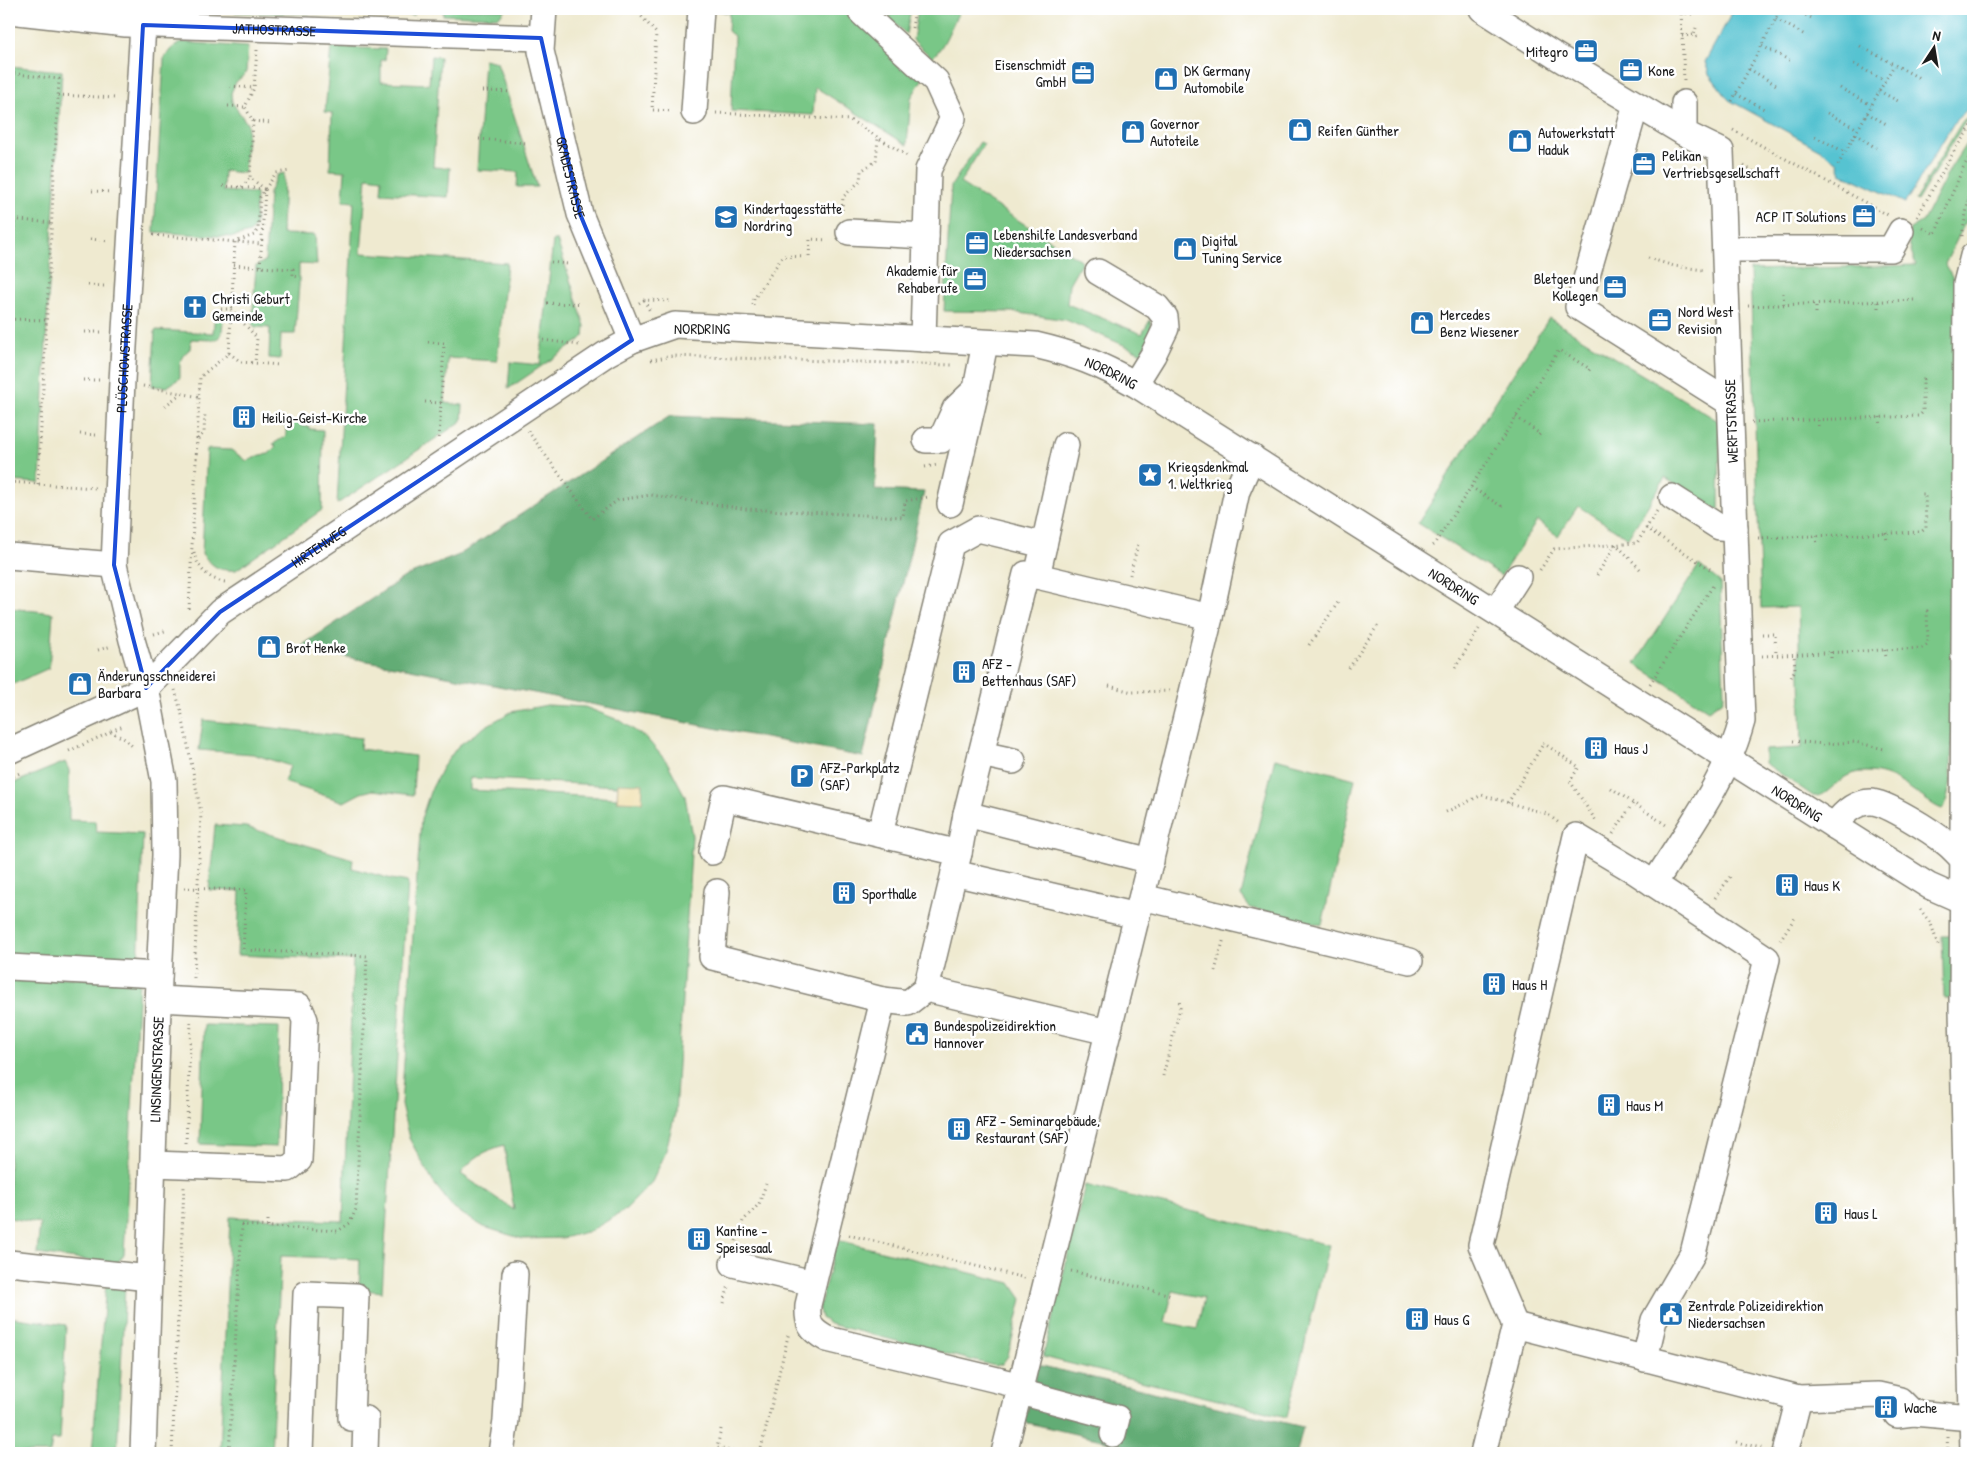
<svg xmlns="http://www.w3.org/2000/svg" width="1982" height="1462" viewBox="0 0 1982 1462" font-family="'Patrick Hand',sans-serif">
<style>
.green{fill:#79c787;stroke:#4a7252;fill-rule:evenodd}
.forest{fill:#62ac74;stroke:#3f6448}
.sand{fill:#eeda9e;stroke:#857b5d}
.water{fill:#57c3d1;stroke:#3a7076}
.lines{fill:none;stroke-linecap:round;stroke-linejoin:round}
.minor-casing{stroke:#868376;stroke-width:28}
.path{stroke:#868376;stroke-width:3;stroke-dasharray:1 4;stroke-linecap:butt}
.minor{stroke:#fff;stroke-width:25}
.marked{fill:none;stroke:#1d4ed8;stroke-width:4;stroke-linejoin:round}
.labels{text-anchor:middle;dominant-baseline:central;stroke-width:5;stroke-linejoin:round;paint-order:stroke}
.street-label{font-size:15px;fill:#1c1c1c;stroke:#fff}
.poi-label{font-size:15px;fill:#1c1c1c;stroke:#fff;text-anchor:start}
</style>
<rect width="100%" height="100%" fill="#fff"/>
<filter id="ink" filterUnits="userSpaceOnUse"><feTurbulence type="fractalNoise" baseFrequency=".02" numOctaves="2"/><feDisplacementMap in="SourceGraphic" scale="10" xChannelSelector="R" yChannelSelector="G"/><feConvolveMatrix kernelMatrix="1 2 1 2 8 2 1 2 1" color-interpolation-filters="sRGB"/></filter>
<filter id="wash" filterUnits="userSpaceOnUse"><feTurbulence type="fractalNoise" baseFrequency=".0096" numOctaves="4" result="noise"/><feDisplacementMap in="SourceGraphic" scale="20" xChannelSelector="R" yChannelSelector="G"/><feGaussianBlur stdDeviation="1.12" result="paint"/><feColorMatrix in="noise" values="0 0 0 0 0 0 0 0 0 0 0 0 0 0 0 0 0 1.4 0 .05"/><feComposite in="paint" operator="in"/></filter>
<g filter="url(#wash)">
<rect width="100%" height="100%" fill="#efead0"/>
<path class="green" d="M193,9h221v6l-221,-3z
M443,9h62l-6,8 -56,-2z
M710,9h130l32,22 51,47 -12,20 -4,47 -92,-58 -2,28 -82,-4 3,-75 -6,-5 1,-18z
M895,9h16l-5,25 -17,-16z
M918,9h43c-11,17 -14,35 -29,49l-19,-18z
M180,42l68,5 -2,26 -10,9 -5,11 1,9 16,23 -4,48 -20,-2 -1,20 33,2 -1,33 -5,7 -17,4 -79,-5 10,-173 6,-9z
M331,47l55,2 -1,11h-4v22l48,2 2,-28 9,1 -7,110 17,1 -2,29 -67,-4 1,-14 -15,-2 -6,76 146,10 -10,98 -49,-3 -3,45 18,2 -1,16 -125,83 17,-302 -11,-1 2,-30 -15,-1 2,-57 -7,-1z
M484,59l13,3 40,125h-20l1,-15 -41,-2z
M9,66l53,5 -15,249 -7,163 -31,-2z
M1973,111v5l-8,6 -48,79 -2,-1 45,-75z
M1973,133v74l-28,57 8,14 5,2 -7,501 -6,25 -3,3c-6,-2 -11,-6 -17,-10 -20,-14 -36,-28 -62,-27 -26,0 -33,27 -50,24l-48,-33v-13l37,-2 -4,-141 -37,1 -11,-338 166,-5c-4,-12 -10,-24 -6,-36l13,-8 28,-54z
M980,142l4,2 -24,39 122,78 -13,23 -2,20 75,30 8,-14c2,13 0,22 -8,33l-76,-33 -53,-8 -69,-1 7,-125z
M284,173l-2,61 33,1 2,30 -18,-1v21l-4,49h-14l-1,25 -11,-1 1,-30 -15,-1 -3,-3 4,-58 9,-5 4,-68 8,-18z
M553,240h4l28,86 -1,10 -4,4 -72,49 2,-27 30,3z
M215,313h8c0,32 -4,27 -32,26l-1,10c-12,9 -10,15 -10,29l-13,9 -15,-1 3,-56 58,3z
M1549,318l171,104 -1,89 -54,-33 -37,60 -50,-32 -20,30 -21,-15 -36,55 -83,-53z
M283,422h17l1,4 8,1v2l14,1 -1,80 -86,60c-19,1 -22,-3 -34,-16l5,-105 24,1 16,11 14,-6 8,-1 7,-8 -3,-2 13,-8v-9l-5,-4z
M1699,565l21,17 4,114 -2,5 -14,9 -73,-46z
M9,608l44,5 -4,55 -40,18z
M547,705l38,2 36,14 26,18 20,23 18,34 7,40 -17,278 -10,40 -13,28 -28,29 -34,20 -27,7 -40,1 -39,-12 -30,-18 -21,-27 -24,-44 -8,-33 20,-286 9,-27 12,-24 16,-22 28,-20 25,-14zM470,778l148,8v-3l24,19 -25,-1v-3l-147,-8zM504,1145l10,65 -53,-36c11,-17 24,-23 43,-29z
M203,720l158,18 -1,11 55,7 -2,39 -40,-5 -12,3 -17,9 -60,-20 6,-16 -37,-12 -54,-4z
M1275,758l80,21 -33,146 -72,-17 -9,-12z
M65,762l4,8v50l26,1 1,11 47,2 -5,135 -129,-8v-176z
M215,825l31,2 107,32 -1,9 39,11 17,3 -26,410 -18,-2 -5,-3 1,-28 -79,-3 -10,197h-51l10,-236 113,4 10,-261 -116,-5 3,-64 -31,-1z
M1942,936h11l2,63h-11z
M9,974l130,8 -15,272 -5,7 -4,3 -78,-10 3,-31 -31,-5z
M204,1025l75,2 -3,120 -76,-3z
M1085,1185l244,60 -42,172 -244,-60zM1173,1291l31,7 -7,31 -32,-7z
M837,1240l174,43 11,16 -14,57 -6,8 -7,2 -165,-42 -9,-6 -2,-9z
M106,1283l19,2 -8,168h-25z
M9,1317l57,8 -6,115h-8l-2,13h-41z"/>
<path class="forest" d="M670,416l208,8 -3,66 49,2 -61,265 -442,-86 -123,-23 108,-72 53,-21z
M1038,1365l265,62 -6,26h-157v-4l-116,-27z"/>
<path class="sand" d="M618,783l25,1 -1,18 -25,-1z"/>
<path class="water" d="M1734,9h239v95l-18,17 -50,82 -64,-30 -4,-11 -13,-10 -95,-52 -20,-26 -4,-12z"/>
</g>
<g filter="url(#ink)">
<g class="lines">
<defs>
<g id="minor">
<path id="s1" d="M544,9l-3,42 39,163 52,126"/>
<path d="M1482,9l72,46 130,78"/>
<path id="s2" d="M9,11l117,13 415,14"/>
<path d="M861,12l75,69 17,37 -25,52 -5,169"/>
<path d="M1636,105l-58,202 152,96"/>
<path d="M694,112l7,-103"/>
<path d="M849,232l77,4"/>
<path d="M1725,249h166l10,-18"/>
<path d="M1098,272l59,35 8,10 1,11 -13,27 -18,29"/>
<path d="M926,440h15l14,-31 21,-20 9,-46"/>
<path d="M1672,497l47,30 16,1"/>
<path d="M950,504l26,-113"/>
<path d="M1044,545l22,-100"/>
<path d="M9,556l105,9"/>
<path d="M1496,611l22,-34"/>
<path id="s3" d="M9,751l137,-63 74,-76 386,-258 26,-14 43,-15 360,20c39,9 65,19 100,39l794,502 34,15"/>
<path d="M981,754l32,7"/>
<path d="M966,814l185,47"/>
<path d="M1834,826c9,-13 20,-24 37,-24 15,0 62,30 75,41 6,4 11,11 17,16"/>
<path d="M880,834l71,-290 27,-15 66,16 -7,31 173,41"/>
<path d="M712,852l12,-54 235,55 -5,20 183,43"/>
<path d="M959,853l7,-39 60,-240 11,2"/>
<path d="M1654,884c32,-52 72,-103 88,-163l-21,-570 -37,-18v-30"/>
<path d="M717,892l-5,65 171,43 25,3 18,-14 28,-116"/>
<path d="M1142,897l268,64"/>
<path d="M9,967l150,8"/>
<path d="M926,989l182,43"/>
<path d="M883,1000l-75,305c-1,19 2,25 19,34l195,47"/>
<path d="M153,1164l135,5 11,-9 6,-140 -6,-14 -141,-7"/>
<path d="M9,1263l140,15"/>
<path d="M733,1264l80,19"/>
<path d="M1515,1325l-34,-80 95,-409 57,34 134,89 -74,294 -39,67 -9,39"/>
<path d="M1020,1392l97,26 -4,16"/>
<path d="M1897,1415l16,-2 59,5"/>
<path id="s4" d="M143,1453l16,-474 6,-124 -1,-74 -18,-93 -14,-48 -18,-75 8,-184 21,-356"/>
<path d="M300,1453l6,-159 50,2 -5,122 15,1 -1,34"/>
<path d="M501,1453l5,-33 9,-146"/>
<path d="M1004,1453l186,-752 20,-84 27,-126 15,-34"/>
<path d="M1483,1453l32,-128 284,73 79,-3 22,5 13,13"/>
<path d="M1785,1453l14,-55"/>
<path d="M1973,1453l-11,-443 4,-726 7,-28"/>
</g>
</defs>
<use href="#minor" class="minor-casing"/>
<path class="path" d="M635,9l21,24 -4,77 20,1
M1681,9l3,72
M1792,9l22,10
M1681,13l12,1
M1776,19l29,16
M912,28l3,-19
M1696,28l-2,7 4,3
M1682,36l12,-1
M1762,46l29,15
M1860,46l61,33
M257,50l-3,38 -9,19 8,14 -3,57 15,11
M1854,64l31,17
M1749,69l29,17
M9,73l50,6 -21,406
M230,86l24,2
M1840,88l31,17
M482,91l30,1
M1879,91l21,11
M1736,94l30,16
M58,95l58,3
M1732,101l49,-92
M228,106l17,1
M716,113l134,7 59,37
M1827,113l31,16
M1867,113l21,12
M253,121l18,2
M1733,130l155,85
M1855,134l21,14
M1815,137l30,15
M479,139l47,4
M1838,165l56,-100
M1744,166l17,10
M223,186l41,3
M242,187l8,-9
M265,190l-5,77 33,2v7l7,1
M92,191l20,1
M842,210l1,-13 17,-16 1,-10 15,-10 2,-23
M1917,217l40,-71 16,-22
M9,219l43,4
M1923,228l12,6 28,-66 10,-17
M153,235l109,9
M1962,236l11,-61
M90,239l19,2
M9,258l6,-38
M1648,258l26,8 30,4
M551,262l16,2
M234,265l26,2
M88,285l16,1
M1783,293l1,12
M644,300l6,11
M1878,302v9
M547,303l34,1
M639,303l5,-3 28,1
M753,305l1,-6 29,-43 26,1 1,-18 17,1
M1748,306l167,-6
M221,309h10l26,29 -2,25
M1816,313v-9
M9,319l38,1
M85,332h17
M543,340l36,5
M428,342l16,1 -5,96
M229,353l12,9 39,3
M651,360l21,-4 280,9
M83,380h16
M143,386l57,11
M425,402l16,1
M165,406l14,-11
M1516,417l24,17 -2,2
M1880,417l1,10
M1818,420v9
M1752,422l167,-6 4,-4v-33l-3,1
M528,431l64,88 26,-19 33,-5 95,14 157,8 2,-16 23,-4
M80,434l17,1
M198,439l6,-6 1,-21
M925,467l12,-2
M9,482l87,6
M1471,487l30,19 -1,2
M1646,528l67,43
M1886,533l1,9
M1816,536l1,9
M1758,538l163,-6 5,-4 -1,-34h-3
M1433,546l126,-196 31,19 -3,4
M194,552c3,16 15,28 31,30
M1540,570l14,-21 83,-6 20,-32
M1130,575l8,-31
M1597,575l19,-31 24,25
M189,609l11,-232 29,-24 6,-111 19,-7 4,-6 2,-32 16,-24 14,-2
M154,634l14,-4
M1762,634h13l1,21
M1309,645l30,-44
M98,650l14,-4
M1885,650l1,8
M1831,652v8
M1762,656l160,-8 6,-4 -1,-33h-2
M1349,668l29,-43
M1455,668l24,-39
M1791,677l4,-7 -1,-16
M84,684l9,3
M1650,684l64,-100
M1109,686l23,6 39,-1
M175,690l7,25 19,98 -7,165
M111,731l12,-5
M1793,741l31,3 31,-2 29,7
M1543,743l36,24 -9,14 26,40
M69,751l42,-19 14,7 8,8
M9,778l11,-5
M1611,788l55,37
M1508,803l38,-64
M1446,812l36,-17 65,19 12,9
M1613,834l20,-31
M184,888l62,2 -3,60 124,6 -11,253 -6,14 -12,8 -96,-6 -13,228
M1715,898l17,-24
M1920,909l11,15 7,21
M1780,940l16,-24
M1215,971l9,-33
M1163,1076l17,-68 -1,-9
M186,1143l5,-121
M268,1226v-7
M849,1235l176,43
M736,1241l7,-20 16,-17 7,-20
M1071,1271l101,24
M724,1303l5,-18
M721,1429l-4,19 24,5
M1947,1437l1,16
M1736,1442l29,7
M172,1453l12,-266
M760,1453l29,-121"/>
<use href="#minor" class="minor"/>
</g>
</g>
<path class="marked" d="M143,25l398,13 39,176 52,126 -412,272 -74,76 -32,-123z"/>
<defs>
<symbol id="office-square" viewBox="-11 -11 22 22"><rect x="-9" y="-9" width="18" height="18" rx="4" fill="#1f6fb2" stroke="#fff"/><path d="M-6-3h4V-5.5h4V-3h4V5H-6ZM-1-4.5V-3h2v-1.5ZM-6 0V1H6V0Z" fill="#fff"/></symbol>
<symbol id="shop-square" viewBox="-11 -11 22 22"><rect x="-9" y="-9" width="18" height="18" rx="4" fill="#1f6fb2" stroke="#fff"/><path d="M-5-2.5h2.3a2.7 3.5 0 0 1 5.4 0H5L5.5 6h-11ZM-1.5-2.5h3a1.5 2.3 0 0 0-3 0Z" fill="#fff"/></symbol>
<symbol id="school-square" viewBox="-11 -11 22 22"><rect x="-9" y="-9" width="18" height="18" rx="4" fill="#1f6fb2" stroke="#fff"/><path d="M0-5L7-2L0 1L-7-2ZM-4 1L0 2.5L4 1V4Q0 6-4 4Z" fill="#fff"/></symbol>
<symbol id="church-square" viewBox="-11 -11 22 22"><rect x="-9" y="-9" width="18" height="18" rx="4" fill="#1f6fb2" stroke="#fff"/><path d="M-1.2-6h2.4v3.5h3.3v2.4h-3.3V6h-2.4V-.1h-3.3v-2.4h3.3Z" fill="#fff"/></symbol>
<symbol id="building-square" viewBox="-11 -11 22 22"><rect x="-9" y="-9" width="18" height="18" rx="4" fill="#1f6fb2" stroke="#fff"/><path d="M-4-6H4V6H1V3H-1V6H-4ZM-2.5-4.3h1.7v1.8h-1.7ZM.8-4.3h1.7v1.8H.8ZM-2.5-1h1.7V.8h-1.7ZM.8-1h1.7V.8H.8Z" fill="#fff"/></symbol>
<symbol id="sight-square" viewBox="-11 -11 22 22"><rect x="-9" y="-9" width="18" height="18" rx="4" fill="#1f6fb2" stroke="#fff"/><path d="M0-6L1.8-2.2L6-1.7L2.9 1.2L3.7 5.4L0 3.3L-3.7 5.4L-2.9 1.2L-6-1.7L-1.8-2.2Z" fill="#fff"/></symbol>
<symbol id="parking-square" viewBox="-11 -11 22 22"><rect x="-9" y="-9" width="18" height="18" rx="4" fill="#1f6fb2" stroke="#fff"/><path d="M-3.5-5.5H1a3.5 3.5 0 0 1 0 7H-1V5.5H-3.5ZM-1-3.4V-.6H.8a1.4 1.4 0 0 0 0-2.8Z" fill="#fff"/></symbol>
<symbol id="civic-square" viewBox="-11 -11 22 22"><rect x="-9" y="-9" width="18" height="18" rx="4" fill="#1f6fb2" stroke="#fff"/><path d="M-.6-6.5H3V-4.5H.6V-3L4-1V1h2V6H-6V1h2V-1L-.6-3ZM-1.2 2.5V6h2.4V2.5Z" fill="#fff"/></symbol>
</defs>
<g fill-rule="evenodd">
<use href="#office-square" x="1572" y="37" width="28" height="28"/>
<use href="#office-square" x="1617" y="56" width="28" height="28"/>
<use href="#office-square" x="1069" y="59" width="28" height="28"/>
<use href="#shop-square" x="1152" y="65" width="28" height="28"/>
<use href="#shop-square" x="1286" y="116" width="28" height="28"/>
<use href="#shop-square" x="1119" y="118" width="28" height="28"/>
<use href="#shop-square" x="1506" y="127" width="28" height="28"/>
<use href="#office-square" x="1630" y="150" width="28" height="28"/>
<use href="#office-square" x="1850" y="202" width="28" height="28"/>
<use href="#school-square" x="712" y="203" width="28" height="28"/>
<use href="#office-square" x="963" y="229" width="28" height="28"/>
<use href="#shop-square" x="1171" y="235" width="28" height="28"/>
<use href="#office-square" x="961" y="265" width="28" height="28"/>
<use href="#office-square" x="1601" y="273" width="28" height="28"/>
<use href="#church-square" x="181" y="293" width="28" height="28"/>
<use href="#office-square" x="1646" y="306" width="28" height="28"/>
<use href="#shop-square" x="1408" y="309" width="28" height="28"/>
<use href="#building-square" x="230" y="403" width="28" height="28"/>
<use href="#sight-square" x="1136" y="461" width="28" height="28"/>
<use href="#shop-square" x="255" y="633" width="28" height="28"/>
<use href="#building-square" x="950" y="658" width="28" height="28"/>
<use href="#shop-square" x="66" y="670" width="28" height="28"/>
<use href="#building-square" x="1582" y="734" width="28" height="28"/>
<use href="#parking-square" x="788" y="762" width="28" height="28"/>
<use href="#building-square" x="1773" y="871" width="28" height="28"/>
<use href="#building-square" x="830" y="879" width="28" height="28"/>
<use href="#building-square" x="1480" y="970" width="28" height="28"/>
<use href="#civic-square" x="903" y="1020" width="28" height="28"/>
<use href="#building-square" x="1595" y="1091" width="28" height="28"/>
<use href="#building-square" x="945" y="1115" width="28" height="28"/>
<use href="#building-square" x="1812" y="1199" width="28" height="28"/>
<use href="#building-square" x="685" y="1225" width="28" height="28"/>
<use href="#civic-square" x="1657" y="1300" width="28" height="28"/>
<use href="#building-square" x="1403" y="1305" width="28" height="28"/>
<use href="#building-square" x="1872" y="1393" width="28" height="28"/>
</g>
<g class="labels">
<g class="street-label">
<text stroke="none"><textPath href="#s2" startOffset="266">JATHOSTRASSE</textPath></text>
<text stroke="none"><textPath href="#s1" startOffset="172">GRADESTRASSE</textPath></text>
<text x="702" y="328">NORDRING</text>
<text stroke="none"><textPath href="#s4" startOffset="1101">PLÜSCHOWSTRASSE</textPath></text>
<text stroke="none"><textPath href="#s3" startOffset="1238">NORDRING</textPath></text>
<text transform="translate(1731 421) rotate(-92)">WERFTSTRASSE</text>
<text stroke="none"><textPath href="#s3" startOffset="375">HIRTENWEG</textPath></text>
<text stroke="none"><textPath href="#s3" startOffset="1642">NORDRING</textPath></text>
<text stroke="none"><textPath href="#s3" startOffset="2048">NORDRING</textPath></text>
<text stroke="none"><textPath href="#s4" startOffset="384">LINSINGENSTRASSE</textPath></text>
</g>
<g class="poi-label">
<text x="1568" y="51" text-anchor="end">Mitegro</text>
<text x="1066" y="64" text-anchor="end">Eisenschmidt<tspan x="1066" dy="17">GmbH</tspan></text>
<text x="1184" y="70">DK Germany<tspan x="1184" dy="17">Automobile</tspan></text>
<text x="1648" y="70">Kone</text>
<text x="1150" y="123">Governor<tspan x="1150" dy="17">Autoteile</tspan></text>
<text x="1318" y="130">Reifen Günther</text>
<text x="1538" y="132">Autowerkstatt<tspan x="1538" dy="17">Haduk</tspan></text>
<text x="1662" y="155">Pelikan<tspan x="1662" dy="17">Vertriebsgesellschaft</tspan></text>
<text x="744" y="208">Kindertagesstätte<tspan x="744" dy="17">Nordring</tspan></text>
<text x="1846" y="216" text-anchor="end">ACP IT Solutions</text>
<text x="994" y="234">Lebenshilfe Landesverband<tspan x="994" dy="17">Niedersachsen</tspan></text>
<text x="1202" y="240">Digital<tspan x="1202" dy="17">Tuning Service</tspan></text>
<text x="958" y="270" text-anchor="end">Akademie für<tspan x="958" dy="17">Rehaberufe</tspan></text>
<text x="1598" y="278" text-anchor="end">Bletgen und<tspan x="1598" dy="17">Kollegen</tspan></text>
<text x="212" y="298">Christi Geburt<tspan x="212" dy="17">Gemeinde</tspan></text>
<text x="1678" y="311">Nord West<tspan x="1678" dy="17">Revision</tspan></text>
<text x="1440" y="314">Mercedes<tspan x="1440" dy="17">Benz Wiesener</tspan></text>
<text x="262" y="417">Heilig-Geist-Kirche</text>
<text x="1168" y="466">Kriegsdenkmal<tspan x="1168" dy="17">1. Weltkrieg</tspan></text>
<text x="286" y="647">Brot Henke</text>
<text x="982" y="663">AFZ -<tspan x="982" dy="17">Bettenhaus (SAF)</tspan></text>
<text x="98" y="675">Änderungsschneiderei<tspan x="98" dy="17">Barbara</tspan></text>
<text x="1614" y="748">Haus J</text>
<text x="820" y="767">AFZ-Parkplatz<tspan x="820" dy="17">(SAF)</tspan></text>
<text x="1804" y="885">Haus K</text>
<text x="862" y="893">Sporthalle</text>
<text x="1512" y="984">Haus H</text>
<text x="934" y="1025">Bundespolizeidirektion<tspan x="934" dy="17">Hannover</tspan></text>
<text x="1626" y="1105">Haus M</text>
<text x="976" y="1120">AFZ - Seminargebäude,<tspan x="976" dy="17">Restaurant (SAF)</tspan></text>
<text x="1844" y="1213">Haus L</text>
<text x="716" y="1230">Kantine -<tspan x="716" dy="17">Speisesaal</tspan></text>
<text x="1688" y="1305">Zentrale Polizeidirektion<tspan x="1688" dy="17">Niedersachsen</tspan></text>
<text x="1434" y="1319">Haus G</text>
<text x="1904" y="1407">Wache</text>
</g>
</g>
<rect width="1982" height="1462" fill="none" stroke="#fff" stroke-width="30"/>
<g transform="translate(1934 48) rotate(12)" stroke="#ffffff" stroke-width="4" paint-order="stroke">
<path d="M0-4L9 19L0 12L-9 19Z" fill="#1c1c1c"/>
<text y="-8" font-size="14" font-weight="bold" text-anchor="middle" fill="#1c1c1c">N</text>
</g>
</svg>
